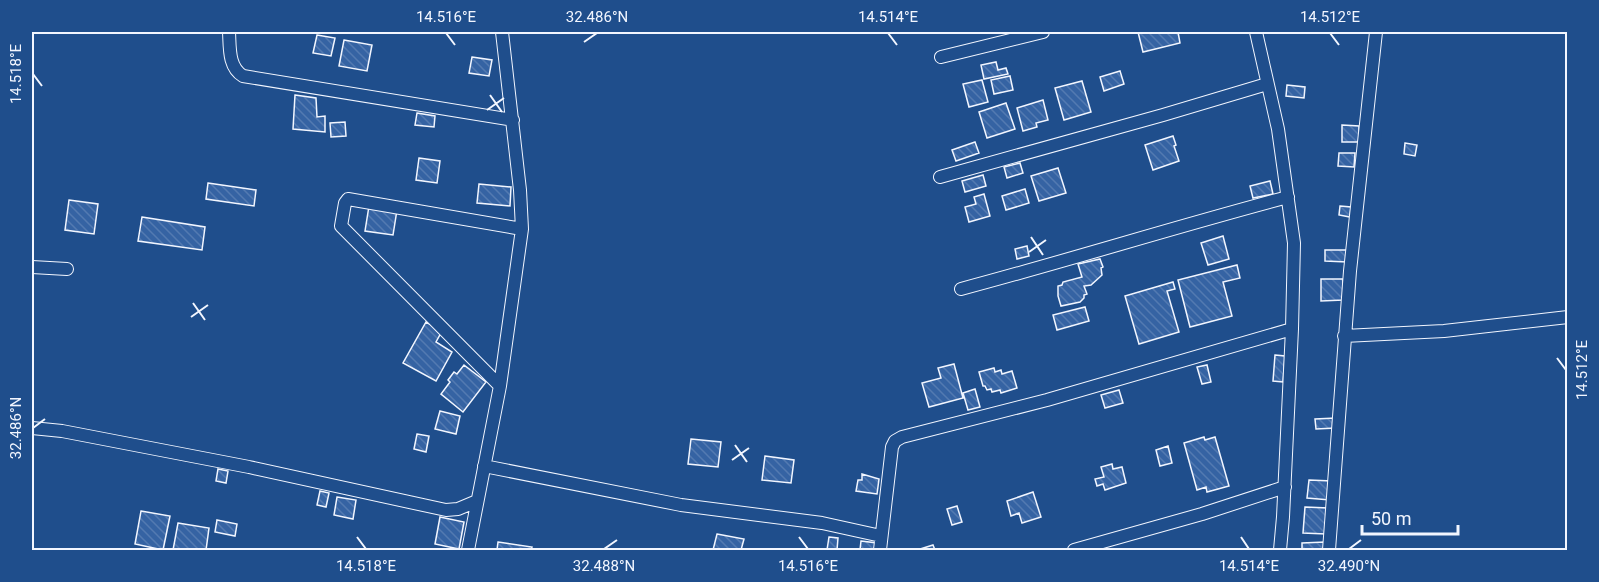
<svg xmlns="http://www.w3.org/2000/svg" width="1599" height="582" viewBox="0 0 1599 582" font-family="Roboto,sans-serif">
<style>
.building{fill:url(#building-back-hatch);stroke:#f2f6ff;stroke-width:1.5}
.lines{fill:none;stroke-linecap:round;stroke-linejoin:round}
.street-casing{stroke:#f2f6ff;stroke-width:14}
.street{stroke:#1f4e8c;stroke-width:12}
.ticks{fill:none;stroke:#f2f6ff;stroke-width:2}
.neatline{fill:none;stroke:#f2f6ff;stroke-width:2}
.ticks-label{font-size:15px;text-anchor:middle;fill:#f2f6ff}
</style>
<defs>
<pattern id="building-back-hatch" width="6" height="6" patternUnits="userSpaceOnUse" patternTransform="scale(1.5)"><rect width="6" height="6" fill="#3563a3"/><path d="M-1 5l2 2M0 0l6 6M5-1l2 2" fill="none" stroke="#537ab1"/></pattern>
</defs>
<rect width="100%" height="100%" fill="#1f4e8c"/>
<path class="building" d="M1138,32h40l2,11 -37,9z
M317,35l18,3 -4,18 -18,-3z
M344,40l28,5 -5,26 -28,-5z
M472,57l20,3 -3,16 -20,-3z
M996,62l2,8 8,-2 2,6 -24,5 -3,-14z
M1120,71l4,13 -20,7 -4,-14z
M1010,76l3,14 -19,4 -3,-14z
M982,80l6,22 -19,5 -6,-23z
M1082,81l9,31 -27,8 -9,-32z
M1287,85l18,2 -1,11 -18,-2z
M295,95l21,3 1,19 8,-1v16l-32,-3z
M1043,100l5,20 -12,3 1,4 -14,4 -6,-23z
M1006,103l9,26 -28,9 -8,-26z
M417,113l18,3 -1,11 -19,-2z
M345,122l1,14 -15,1 -1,-14z
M1342,125l17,1v16h-17z
M1173,136l3,9 -2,1 5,15 -26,9 -8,-25z
M975,142l4,11 -23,8 -4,-11z
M1405,143l12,2 -2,11 -11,-2z
M1339,153h16l-1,14 -16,-1z
M419,158l21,3 -3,22 -21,-3z
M1020,163l3,10 -16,5 -3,-11z
M1058,168l8,25 -27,8 -8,-25z
M983,175l3,11 -21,6 -3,-11z
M1270,181l3,13 -20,4 -3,-12z
M208,183l48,7 -2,16 -48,-7z
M479,184l32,3 -1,19 -33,-3z
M1025,189l4,14 -23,7 -4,-14z
M984,194l6,22 -21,6 -4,-15 11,-3 -2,-7z
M69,200l29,4 -4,30 -29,-4z
M369,206l28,4 -4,25 -28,-4z
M1340,206l11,1 -1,10 -11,-2z
M142,217l63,10 -3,23 -64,-9z
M1223,236l6,23 -21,6 -7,-22z
M1027,246l2,10 -12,3 -2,-10z
M1325,250h22v12l-22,-1z
M1100,259l3,8 -2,1 1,7 -11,10 -7,1 3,8 -3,1v3l-4,4 -19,4 -3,-10v-10l4,-1 1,-3 19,-5 -4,-13z
M1237,265l3,13 -17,4 9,34 -42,11 -12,-47z
M1321,279h22v21l-22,1z
M1173,282l2,7 -8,2 12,41 -40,12 -14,-48z
M1085,307l4,14 -32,9 -4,-15z
M426,322l16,9 -6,11 16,10 -16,29 -33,-18z
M1275,355l10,1 -2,26 -10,-1z
M954,364l9,34 -34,9 -7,-24 19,-5 -3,-10z
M464,365l22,17 -23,30 -22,-18 9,-12 -2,-2 6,-8 3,2z
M1207,365l4,17 -9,2 -5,-17z
M994,368l1,4 6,-2 1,4 10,-3 5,17 -16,5 -1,-3 -8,2 -1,-3 -4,1 -2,-4h-2l-4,-14z
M975,389l5,18 -12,3 -5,-17z
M1119,390l4,13 -18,5 -4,-13z
M440,411l20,5 -4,18 -21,-5z
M1336,418v10l-20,1 -1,-10z
M417,434l12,2 -3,16 -12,-3z
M1204,437l1,3 10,-3 14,49 -22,6 -1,-5 -9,3 -13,-47z
M691,439l30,3 -3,25 -30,-3z
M1168,446l4,17 -12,3 -4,-16z
M765,456l29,4 -3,23 -29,-3z
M1112,464l1,5 9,-2 4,16 -21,7 -2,-6 -6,2 -2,-7 9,-2 -3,-10z
M218,469l10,2 -2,12 -10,-2z
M862,474l17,5 -2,15 -21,-3 2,-11h4z
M1309,480l23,1 -2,19 -23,-2z
M320,491l9,2 -3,14 -9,-2z
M1033,492l8,25 -19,6 -3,-10 -8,3 -4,-15z
M337,497l19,3 -3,19 -19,-4z
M957,506l5,16 -10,3 -5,-16z
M1305,507l23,1 -2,26 -23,-1z
M141,511l29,5 -7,34 -28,-6z
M440,517l24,5 -5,27 -24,-5z
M217,520l20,4 -2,12 -20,-4z
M178,523l31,5 -3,22h-33z
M717,534l27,5 -3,11h-28z
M829,537l9,1 -1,12h-10z
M861,541l16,2 -1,7h-16z
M498,542l34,5 -1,3h-34z
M1325,542l1,8h-24v-7z
M933,545l2,5h-18z"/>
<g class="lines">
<defs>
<path id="street" d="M229,32c1,15 -1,35 14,44l270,44
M1256,32l22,97 16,114 -2,86 -9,188 -3,33
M941,57l102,-25
M940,177l223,-62 104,-31
M32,267l35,2
M961,289c109,-29 217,-63 327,-92
M1344,336l100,-5 124,-14
M500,386l-159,-160 4,-23 3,-4 174,30
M32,428l30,3 187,36 197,43 12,-1 19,-8
M484,466l197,39 141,18 59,13
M468,550l32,-164 22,-157 -2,-39 -18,-158
M880,550l12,-103 3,-6 7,-4 145,-37 245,-71
M1074,550l128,-36 83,-27
M1329,550l21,-279 26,-239"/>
</defs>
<use href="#street" class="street-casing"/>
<use href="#street" class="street"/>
</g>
<path class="ticks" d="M446,33l9,12M888,33l9,12M1330,33l9,12M584,42l13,-9M33,74l9,12M490,95l12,17M487,110l17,-12M1031,237l12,18M1029,252l17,-12M193,303l12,17M191,317l17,-12M1557,358l9,12M33,428l12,-9M735,445l12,17M732,460l17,-12M357,537l9,12M799,537l9,12M1241,537l8,12M604,549l13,-9M1349,549l12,-9"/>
<rect width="1599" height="582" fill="none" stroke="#1f4e8c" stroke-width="66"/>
<path d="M1362 525v9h96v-9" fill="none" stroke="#f2f6ff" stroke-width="3"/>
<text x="1371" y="525" font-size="18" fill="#f2f6ff" stroke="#1f4e8c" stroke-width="4.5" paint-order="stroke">50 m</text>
<rect x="33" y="33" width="1533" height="516" class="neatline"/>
<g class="ticks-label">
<text x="446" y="22">14.516°E</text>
<text x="597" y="22">32.486°N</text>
<text x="888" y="22">14.514°E</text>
<text x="1330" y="22">14.512°E</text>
<text transform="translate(16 74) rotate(-90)" y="5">14.518°E</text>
<text transform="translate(1582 370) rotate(-90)" y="5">14.512°E</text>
<text transform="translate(16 428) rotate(-90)" y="5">32.486°N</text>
<text x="366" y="571">14.518°E</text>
<text x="604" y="571">32.488°N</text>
<text x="808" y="571">14.516°E</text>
<text x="1249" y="571">14.514°E</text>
<text x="1349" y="571">32.490°N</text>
</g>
</svg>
